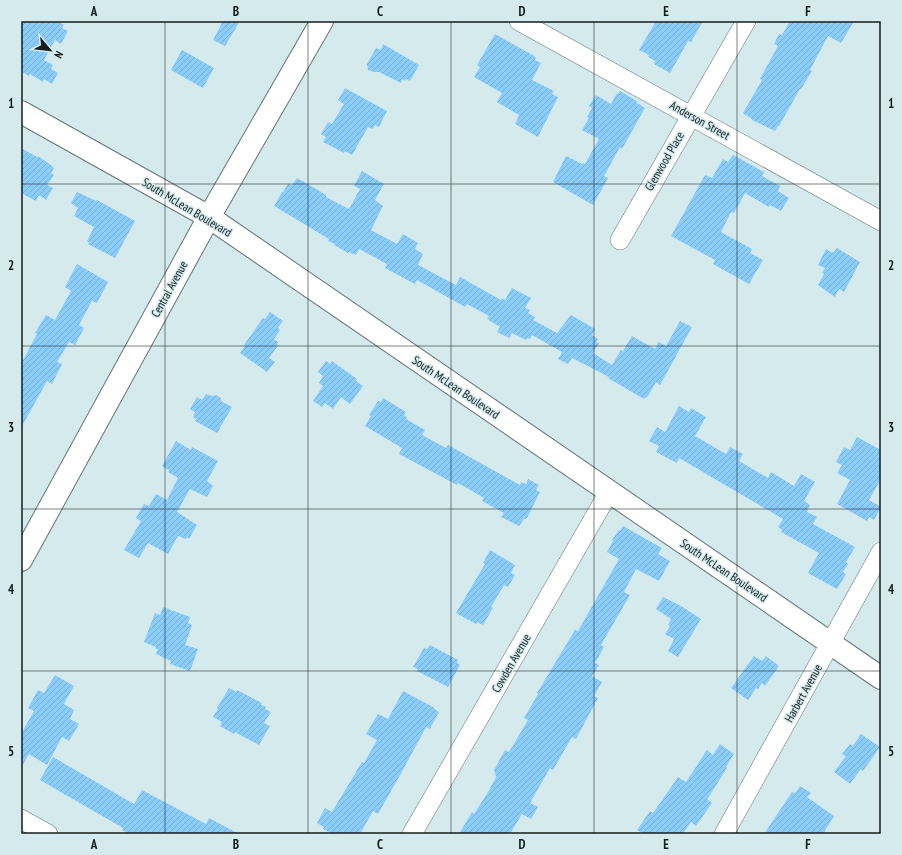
<svg xmlns="http://www.w3.org/2000/svg" width="902" height="855" viewBox="0 0 902 855" font-family="'PT Sans Narrow',sans-serif">
<style>
.building{fill:url(#building-hatch)}
.lines{fill:none;stroke-linecap:round;stroke-linejoin:round}
.minor-casing{stroke:#637678;stroke-width:20}
.major-casing{stroke:#637678;stroke-width:24}
.minor{stroke:#fff;stroke-width:19}
.major{stroke:#fff;stroke-width:22}
.grid{fill:none;stroke:#151d1e;stroke-width:1;stroke-opacity:0.55}
.labels{text-anchor:middle;dominant-baseline:central;stroke-width:3;stroke-linejoin:round;paint-order:stroke}
.street-label{font-size:12px;fill:#151d1e;stroke:#d5eaec}
.neatline{fill:none;stroke:#151d1e;stroke-width:1.5}
.grid-label{font-size:13px;text-anchor:middle;font-weight:bold;fill:#151d1e}
</style>
<defs>
<pattern id="building-hatch" width="6" height="6" patternUnits="userSpaceOnUse"><rect width="6" height="6" fill="#8acdfa"/><path d="M-1 1l2-2M0 6l6-6M5 7l2-2" fill="none" stroke="#76b0d6"/></pattern>
</defs>
<rect width="100%" height="100%" fill="#d5eaec"/>
<path class="building" d="M21,21h36l7,4 -2,3 6,3 -7,13 -6,-4 -11,20 9,5 -2,4 7,4 -6,11 -8,-5 -1,3 -13,-8 -1,2 -8,-5z
M223,21h17l-15,25 -12,-6z
M656,21h47l-12,21 -3,-1 -18,32 -16,-9 1,-3 -7,-4 1,-2 -10,-5z
M790,21h64l-13,22 -13,-7 -18,34 2,1 -11,18h-1l-21,37h-1l-3,5 -23,-11v-1l-9,-6 19,-33 -2,-1 18,-33 -4,-2 5,-10 3,1z
M495,34l41,23 -1,3 6,3 -9,17 22,11 -2,3 6,3 -20,40 -23,-13 4,-9 -22,-13 5,-9 -28,-16 6,-10 -3,-2z
M383,44l36,21 -9,16 -4,-2 -1,2 -3,-2 -1,4 -22,-11h-5l-6,-2 -1,-6 9,-16 5,2z
M182,50l32,18 -11,20 -32,-18z
M345,88l42,23 -8,16 -4,-2 -2,4 -5,-2 -16,28 -7,-4 -1,2 -21,-11 3,-5 -5,-3 7,-12 4,2 12,-20 -6,-4z
M620,91l17,10 -1,1 9,6 -23,41 -2,-2 -16,29 4,2 -15,27 -40,-23 13,-26 16,8 1,-1 2,1 14,-25 -17,-9 7,-12 -2,-1 5,-9 -3,-2 7,-11 15,9 6,-11 1,1z
M21,148l16,9 1,-1 13,9 3,3 -3,5 3,2 -7,10 6,3 -7,12 -7,-5 -3,6 -15,-8z
M733,155l31,17 -2,4 18,10 -2,5 11,7 -8,13 -11,-6 -1,2 -24,-14 -11,20 -3,-1 -10,20 31,17 -2,4 13,7 -14,24 -36,-20 2,-4 -44,-24 34,-61 7,3 11,-19 5,3z
M362,171l22,13 -9,16 8,6 -12,24 26,14 6,-10 15,9 -3,6 8,5 -5,11 38,20 4,-8 41,23 1,-2 3,2 7,-12 19,10 -6,10 5,2 -2,3 7,4 -2,3 24,13 14,-18 24,14 -3,6 6,4 -2,3 3,1 -6,10 19,12 9,-15 2,1 9,-15 23,13 4,-7 7,4 14,-25 12,6 -32,58 -4,-3 -8,14 -4,3 -36,-21 1,-1 -37,-19 -4,6 -10,-5 4,-7 -30,-17 -2,4 -3,-1 -1,2 -14,-7 -3,5 -12,-6 3,-5 -13,-8 2,-3 -22,-12 -2,3 -48,-27 -2,4 -30,-16 2,-4 -28,-15 -3,6 -7,-3 -1,1 -14,-8 1,-1 -7,-3 1,-2 -55,-33 8,-14h1l5,-8 4,1 5,-7 26,15 3,2v2l23,12 11,-20 -6,-3z
M77,192l19,9 1,-1 38,21 -20,37 -27,-14 1,-2 -2,-1 7,-14 -20,-11 4,-8 -7,-5z
M837,248l23,14 -16,30 -5,-3 -4,8 -17,-12 6,-11 -2,-1 3,-5 -7,-3 8,-16 7,4z
M77,264l31,18 -11,21 -5,-2 -13,24 5,3 -9,17 -6,-3 -12,20 5,2 -10,20 -5,-3 -26,47v-64l16,-30 -2,-1 11,-18 9,5 16,-29 -6,-4z
M270,312l13,9 -5,7 2,2 -6,9 4,3 -1,5 -8,11 6,4 -8,10 -27,-19 5,-7 -1,-1 19,-27 2,1z
M326,361l4,3 2,-3 25,18 -1,2 7,5 -13,18 -9,-7 -8,12 -8,-6 -3,4 -9,-6 10,-15 -4,-3 4,-7 -5,-4z
M206,394l6,2 4,-1 5,3v3l11,6 -15,26 -22,-12 1,-2 -3,-2 2,-5 -5,-3 7,-12 5,3z
M383,398l23,14 -2,4 3,1 -1,2 19,11 -3,5 24,13 2,-3 72,40 1,-3 5,2 2,-5 11,6 -3,5 4,2 -13,26 -3,1 -5,7 -18,-9 3,-4 -22,-12 2,-3 -26,-15 -1,2 -58,-31 3,-6 -37,-22 6,-10 -2,-1 9,-14 3,1z
M679,406l10,6 2,-4 15,9 -11,19 31,18 4,-7 13,7 -4,7 29,17 3,-6 23,14 7,-12 14,8 -11,19 6,4 -3,7 10,5 -4,7 42,23 -9,15 2,2 -5,8 3,2 -9,15 -29,-16 11,-20 -38,-21 1,-2 -4,-3 5,-8 -104,-61 -2,5 -21,-11 3,-6 -10,-5 8,-14 8,5z
M857,437l24,13v29l-12,21 12,7 -7,13 -5,-3 -2,4 -30,-17 13,-24 -13,-7 5,-8 -6,-3 8,-15 6,3z
M176,441l15,9 1,-3 26,14 -11,20 6,5 -6,11 -17,-8 -13,23 20,13 -8,14 -2,-2 -1,2 -8,-3 -10,18 -20,-11 -9,15 -15,-8 17,-29 -5,-3 8,-14 5,2 7,-12 11,6 11,-22 -10,-6 1,-2 -7,-4z
M623,526l39,22 -4,6 12,7 -11,20 -23,-12 -12,23 6,3 -29,50 3,2 -9,16 4,2 -7,11 10,6 -8,14 4,2 -22,41 -4,-2 -19,33 -3,-2 -20,35 8,4 -7,12 -9,-5 -12,20h-51l13,-22 2,2 14,-22 8,-15 -2,-7 11,-20 4,2 19,-32 -4,-2 14,-24 -1,-1 38,-63 3,1 41,-72 -12,-7 6,-11 -1,-1 7,-10 1,1z
M490,550l25,15 -4,8 4,2 -7,12 -4,-2 -13,22 2,1 -10,17 -6,-3 -1,2 -20,-11 29,-49 -2,-1z
M663,597l18,9 20,13 -23,38 -10,-6 6,-12 -9,-5 5,-8 -2,-1 3,-6 -15,-10z
M163,607l27,10 -2,6 4,2 -7,20 13,4 -8,22 -20,-7 1,-3 -15,-7 2,-5h-2v-2l-12,-5 11,-29 5,2z
M430,645l28,15 -1,3 3,2 -12,22 -31,-16 1,-2 -5,-2 11,-19 3,1z
M754,656l8,5 4,-5 13,10 -14,20 -3,-3 -4,6 -2,-1 -8,12 -17,-12z
M55,675l19,11 -10,18 10,6 -4,9 9,5 -10,17 -7,-4 -15,28 -18,-11 -8,14v-34l13,-23 -6,-3 10,-18 6,3z
M229,688l7,4 1,-2 17,9 8,4 -1,2 5,2 -1,2 6,3 -7,11 6,3 -11,19 -24,-13 -1,2 -14,-8 2,-4 -9,-5 5,-8 -1,-1z
M403,691l32,17 -1,1 5,3 -9,17 -4,-2 -23,43 -25,44 -5,-3 -13,23h-27l-10,-5 1,-2 -7,-4 8,-15 7,4 30,-50 2,1 13,-23 -11,-6 12,-20 10,5z
M861,734l19,13 -17,24 -2,-2 -11,15 -16,-12 12,-16 -4,-2 8,-10 3,2z
M720,744l14,10 -8,13 1,1 -19,30 -1,1 5,4 -16,23 -5,-4 -8,12h-39l-7,-4 13,-19 3,2 25,-36 8,5 21,-32 6,5z
M53,757l81,47 8,-14 64,34 3,-6 30,16h-109l-8,-4 1,-2 -83,-48z
M800,786l11,7 -4,4 27,19 -11,18h-59l28,-42 3,1z"/>
<g class="lines">
<defs>
<path id="minor" d="M519,21l362,200
M620,240l126,-219
M21,819l27,15
M412,834l197,-342
M724,834l157,-282"/>
<path id="major" d="M21,112l188,105 672,461
M21,560l188,-343 113,-196"/>
</defs>
<use href="#minor" class="minor-casing"/>
<use href="#major" class="major-casing"/>
<use href="#minor" class="minor"/>
<use href="#major" class="major"/>
</g>
<path class="grid" d="M165,21v813M308,21v813M451,21v813M594,21v813M737,21v813M21,184h860M21,346h860M21,509h860M21,671h860"/>
<g class="labels">
<g class="street-label">
<text transform="translate(700 120) rotate(29)">Anderson Street</text>
<text transform="translate(664 161) rotate(-60)">Glenwood Place</text>
<text transform="translate(187 207) rotate(31)">South McLean Boulevard</text>
<text transform="translate(169 289) rotate(-61)">Central Avenue</text>
<text transform="translate(456 387) rotate(34)">South McLean Boulevard</text>
<text transform="translate(724 570) rotate(34)">South McLean Boulevard</text>
<text transform="translate(511 663) rotate(-60)">Cowden Avenue</text>
<text transform="translate(803 693) rotate(-61)">Harbert Avenue</text>
</g>
</g>
<rect width="902" height="855" fill="none" stroke="#d5eaec" stroke-width="44"/>
<g transform="translate(50 50) rotate(118)" stroke="#d5eaec" stroke-width="3" paint-order="stroke">
<path d="M0-3L7 15L0 10L-7 15Z" fill="#151d1e"/>
<text y="-6" font-size="11" font-weight="bold" text-anchor="middle" fill="#151d1e">N</text>
</g>
<rect x="22" y="22" width="858" height="811" class="neatline"/>
<g class="grid-label">
<text x="94" y="16">A</text>
<text x="236" y="16">B</text>
<text x="380" y="16">C</text>
<text x="522" y="16">D</text>
<text x="666" y="16">E</text>
<text x="808" y="16">F</text>
<text x="11" y="108">1</text>
<text x="891" y="108">1</text>
<text x="11" y="270">2</text>
<text x="891" y="270">2</text>
<text x="11" y="432">3</text>
<text x="891" y="432">3</text>
<text x="11" y="594">4</text>
<text x="891" y="594">4</text>
<text x="11" y="756">5</text>
<text x="891" y="756">5</text>
<text x="94" y="849">A</text>
<text x="236" y="849">B</text>
<text x="380" y="849">C</text>
<text x="522" y="849">D</text>
<text x="666" y="849">E</text>
<text x="808" y="849">F</text>
</g>
</svg>
